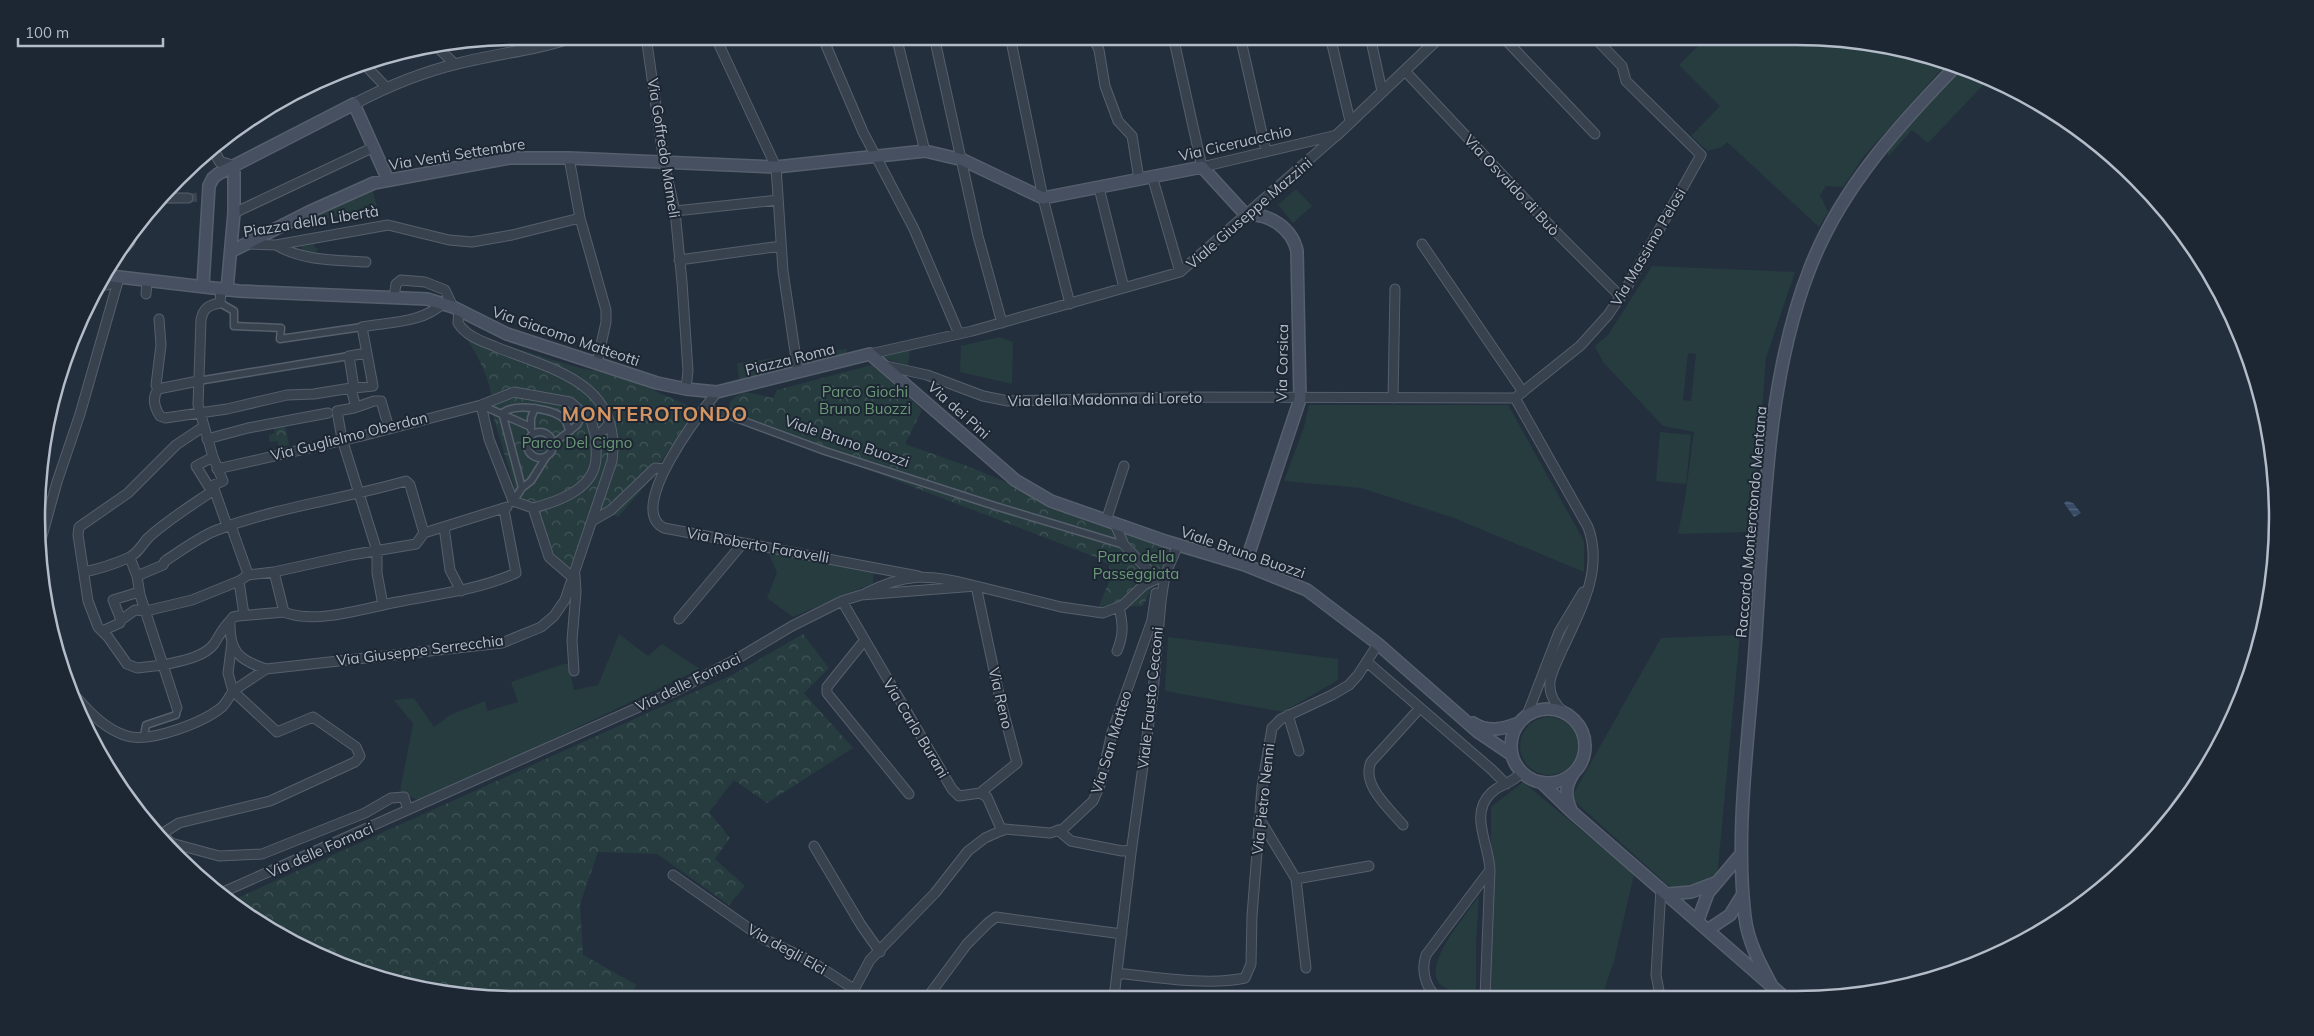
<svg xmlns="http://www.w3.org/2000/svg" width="2314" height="1036" viewBox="0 0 2314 1036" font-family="Mulish,sans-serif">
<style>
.green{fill:#263c3f;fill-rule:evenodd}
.park{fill:url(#park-crowns)}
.water{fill:url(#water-rules)}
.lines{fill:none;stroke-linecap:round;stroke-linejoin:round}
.minor-tunnel{stroke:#3a4453;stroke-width:9;stroke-dasharray:9 4.5;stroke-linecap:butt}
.pedestrian-casing{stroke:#565f6c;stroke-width:9}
.minor-casing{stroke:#565f6c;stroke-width:11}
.tertiary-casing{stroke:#565f6c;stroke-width:12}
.secondary-casing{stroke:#565f6c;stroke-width:14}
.pedestrian{stroke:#38414e;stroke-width:6}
.minor{stroke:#38414e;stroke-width:9}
.tertiary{stroke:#38414e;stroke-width:10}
.secondary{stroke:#465061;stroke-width:11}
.labels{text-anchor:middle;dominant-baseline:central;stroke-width:4;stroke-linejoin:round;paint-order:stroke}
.street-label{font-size:15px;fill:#b4bcc9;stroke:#1d2633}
.park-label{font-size:15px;fill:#6b9a76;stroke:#1d2633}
.district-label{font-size:20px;font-weight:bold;letter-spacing:1px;fill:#d59563;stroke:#1d2633}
.rim{fill:none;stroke:#b4bcc9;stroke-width:2.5}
</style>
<defs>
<pattern id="park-crowns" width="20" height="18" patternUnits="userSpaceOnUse" patternTransform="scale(1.25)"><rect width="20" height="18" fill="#263c3f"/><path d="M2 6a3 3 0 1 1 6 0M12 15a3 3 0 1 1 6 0" fill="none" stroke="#435659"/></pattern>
<pattern id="water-rules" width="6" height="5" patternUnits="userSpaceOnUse" patternTransform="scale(1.25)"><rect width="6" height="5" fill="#394c67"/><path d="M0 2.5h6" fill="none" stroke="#53647b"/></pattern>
</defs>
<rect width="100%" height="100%" fill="#242f3e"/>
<path class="green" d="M1708,36h88l94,9 57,18 -83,93 -21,31 -17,-1 -6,9 8,17 -9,15 -92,-85 -5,5 -14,4 -17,-15 29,-30 -41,-41z
M1963,67l25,10v3l-60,63 -16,-13 -24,27 -1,-7z
M372,188l5,18 -64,16 2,9 -5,-14z
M1296,189l16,17 -19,17 -15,-18z
M313,243l3,6 3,-1 -4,5 -13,1 -1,-8z
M1652,266l143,6 -29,86 -12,158 -6,16 -70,2 7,-36 9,-66 -31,-6 -60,-64 -8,-16 13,-11zM1688,353l8,1 -5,47 -8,-1z
M999,337l14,5 -1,42 -52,-12 1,-26z
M847,349l-2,8 -106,22 -2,-16z
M910,349l-2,17 -27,-9z
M1309,405h199l76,136v31l-130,-54 -93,-30 -77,-7 20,-54z
M1660,432l31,3 -5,49 -30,-3z
M656,469v5l-38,43 -7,-3z
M767,549l107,20 -1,14 -80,34 -26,-19 10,-25z
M619,634l29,22 14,-12 38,25 -279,133 -21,-11 13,-67 -19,-24 20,-2 20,29 16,-12 35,-14 2,10 31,-9 -7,-20 52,-18h5l6,26 24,-5z
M1740,635l-23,243 -45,11 -101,-91 90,-160z
M1168,637l170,22v21l-55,32 -118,-21z
M1520 746a29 29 0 1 1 58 0a29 29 0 1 1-58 0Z
M1523,782l111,92 -20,87 -12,35 -111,1v-190z
M1479,896l-3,46v53c-9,-2 -25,-3 -34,-9 -24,-18 26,-73 37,-90z"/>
<path class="park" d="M466,337l45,10 68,21 20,3 40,13 57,25 -36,54 -46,44 -22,14 -23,47h-2c-16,-19 -33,-41 -34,-66l-13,-4 -4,-5 -24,-81c3,-25 -13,-54 -26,-75z
M872,365l50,45 -17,34 65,23 200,84 -27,55 -45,2 13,-31 -2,-12 -11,-7 -370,-142 2,-14 6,-6 9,-4 28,6 4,-8z
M285,425l4,20 -10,2 -1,-6 -9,1v-7l6,-2 -1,-6z
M803,634l26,34 -25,25 49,55 -86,55 -33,-23 -25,32 21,26 -15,21 30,27 -16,19 -72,-51 -59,-2 -18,52 3,51 54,30 -12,14 -107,1 -94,-9 -90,-28 -101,-63 501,-226z"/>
<path class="water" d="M534 445a6 6 0 1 1 12 0a6 6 0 1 1-12 0Z
M2067,501l6,2 8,10 -7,4 -10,-14z"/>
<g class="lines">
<path class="minor-tunnel" d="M188,198l13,-1"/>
<defs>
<path id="pedestrian" d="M220,303l14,8v15l47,2 -1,11 82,-12
M198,381l151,-25
M481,405l50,22
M706,407l119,44 170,55 129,39
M531,429v-11l4,-10
M527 445a13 13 0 1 1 26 0a13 13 0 1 1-26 0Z
M553,444l24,-19 6,-11
M522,488l9,-7 15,-24
M512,503l10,-15 -19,-72 1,-4c13,-9 51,-3 61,8 2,3 3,8 5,11
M144,736l2,-11 30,-10 1,-7"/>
<path id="minor" d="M646,36l18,127 11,48 7,71 6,89 -2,18
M715,36l61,131 7,104 15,101
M822,36l41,96 51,97 45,105
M896,36l29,115
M934,36l44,200 24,87
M1010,36l33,162 27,106
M1093,36l6,14 6,36 13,35 14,15 7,43
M1173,36l29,131 135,-32
M1240,36l26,115
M1330,36l20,85
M1370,36l12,55
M1502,36l93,98
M439,49l16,15
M362,62l24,25
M1405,71l151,161 65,65
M569,158l11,60 26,92v12l-9,41
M1152,176l28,96
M1099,188l25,100
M166,198h22
M675,211l103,-11
M234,213l140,-66
M247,244l29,1 112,-20 61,15 23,2 40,-7 68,-17
M1422,244l101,148
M276,245c27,16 59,15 90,17
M125,248l5,-6
M679,260l102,-14
M98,285h9l12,-7
M146,294l1,-13
M394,297l2,-13 5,-4 24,2 20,8 8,17
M367,353l-18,3 5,32 19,-2 -11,-59c27,-5 61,-4 81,-24
M870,354l102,-23 208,-59 157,-137
M886,366l41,9 56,21 25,5 168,-4 339,1 65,-52 28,-31 19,-28 74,-132 -75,-74 -4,-15 -29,-30
M158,389c-6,9 -4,18 2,27l5,2 62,-9 60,-14 27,-1 37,-6 4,16 -1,4 -17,3 5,28 35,112v22l6,32
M158,389l-2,-4 5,-40 -2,-26
M158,389l40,-8
M717,392c-17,21 -92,117 -53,136l254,48
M1393,398l2,-109
M1515,398l73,129c16,43 -8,85 -26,123 -4,10 -11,22 -12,32 -1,12 5,23 14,30
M354,408l20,-7h7l8,27
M596,438l-5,-18 -21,-18 -56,-10 -33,13 8,34 24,62 20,7c23,-6 56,-17 62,-43 2,-8 1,-18 1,-27l13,-14
M207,439l41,-11 80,-15
M213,457l-17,9 13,21 14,-6 -10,-24 -15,-52 3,-85c2,-12 8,-15 19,-17l1,-14
M217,469l145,-33 119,-31
M213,486l12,34 2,5 4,1 16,45 1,4 -9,6 5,34
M533,508l16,49 23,20
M592,521l19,-11 44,-42 10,1
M1106,521l18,-55
M1115,524l9,21 32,33
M444,527l6,43 11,21
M424,533l83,-26
M39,547l18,-65 23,-68 39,-136
M130,558l7,18 3,19 23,70c17,-4 40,-7 51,-21 5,-8 9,-16 16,-23
M84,572c15,-3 30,-8 44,-14 10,-4 14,-14 21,-21 20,-18 43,-32 65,-47
M274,572l77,-17 65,-11 8,-11
M137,576l26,-11 2,-4c17,-11 34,-24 52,-31 61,-23 126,-31 189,-49l4,4 14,48
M976,586l24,113 17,64 -37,30
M139,592l-26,8 8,20 14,-10 11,1 46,-11 47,-19
M866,593c39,-20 64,-19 106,-8
M842,601l110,188 7,7 21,-3 7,4 15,34
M284,612c31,13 81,-4 113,-10 41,-8 81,-12 119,-29l-12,-63
M679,619l64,-76
M102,631l18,-8 1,-3
M864,641l-37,46v6l82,101
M232,642l-4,31 5,18 33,-22c-27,-9 -37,-17 -36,-48l3,-4 5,-1 46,-4 -10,-40 -26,3
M1117,651c7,-17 6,-27 2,-44
M1367,662l124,107 15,15
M266,669l236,-26 39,-16 13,-11 11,-16 47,-139c10,-79 -59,-91 -116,-114 -14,-6 -29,-10 -38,-24l1,-13
M574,671l-2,-31 4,-48 -1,-17
M78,699c14,16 29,31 49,37 24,7 77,-14 95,-29 4,-4 8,-11 11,-16l44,41 36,-15 43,30 4,9 -5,6 -85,39 -91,22 -16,10
M177,708l-14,-43 -26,3 -10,-4 -19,-27 -10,-10 -10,-26 -10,-66 1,-8 49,-34 48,-48 27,-18
M1288,715l11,36
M1527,715l32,-83 24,-40
M1259,818l37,61 73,-13
M1403,825c-14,-17 -42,-40 -32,-63l49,-54
M1058,830l13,11 51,10 9,-1
M161,833l10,10 48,13 43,-2 103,-41 26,-15 13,-1 4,13
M814,846l47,79 19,27
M673,875l91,64 47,22 43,28
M1296,879l10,89
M221,893l454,-202 60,-31 57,-34 50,-25 19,-6 115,-9 85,21 42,6 20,-8 21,-20 21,-10
M1117,973c38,4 91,13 128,5l6,-14 1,-48 10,-129 10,-59 9,-9 51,-24 17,-10 9,-10 20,-31
M1660,996l-4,-21 5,-87
M1437,997c-12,-9 -16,-28 -11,-42l64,-85
M1485,997l5,-127c-1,-26 -21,-56 1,-77 10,-10 20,-8 31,-21
M927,998l40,-54 21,-21 8,-6 126,17
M1114,998l17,-145 22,-160 8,-92 4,-26 13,-30
M849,999l21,-39 65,-67 33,-42 17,-13 20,-9 45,4 13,-4 30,-28 7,-16 12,-53 40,-112 4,-27"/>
<path id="tertiary" d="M354,104c34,-18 68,-32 106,-41 39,-10 78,-13 116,-27
M1337,135l104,-99
M212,147l8,15 14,4"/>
<path id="secondary" d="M232,251l77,-39 65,-29 136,-25h59l207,9 149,-16 38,9 80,38 159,-31 44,48c23,-2 46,13 51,36l3,148 -55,166
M102,275l137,16 188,8 26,8 54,27 150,49 29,6 31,3 153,-38 145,126 36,21 114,40 80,24 62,25 71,54 100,88 34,23
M203,286l6,-100 4,-8 5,-4 136,-70 34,76
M227,290l7,-77v-47
M1511 746a37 37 0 1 1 74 0a37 37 0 1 1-74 0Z
M1473,723c15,10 30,6 46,0
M1541,782l31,30 211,184
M1571,810c-6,-13 -6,-24 2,-36
M1668,894l23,-2 24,-9
M1698,920l10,-27 33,-39
M1709,929l21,-14 13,-21
M1772,986c-12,-22 -24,-44 -27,-69 -10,-83 3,-172 9,-255 10,-127 9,-275 56,-394 31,-80 88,-142 146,-202"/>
</defs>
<use href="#pedestrian" class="pedestrian-casing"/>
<use href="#minor" class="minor-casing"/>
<use href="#tertiary" class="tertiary-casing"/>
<use href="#secondary" class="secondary-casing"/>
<use href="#pedestrian" class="pedestrian"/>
<use href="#minor" class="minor"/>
<use href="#tertiary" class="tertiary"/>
<use href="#secondary" class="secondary"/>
</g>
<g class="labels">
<g class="street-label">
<text transform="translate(1235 143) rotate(-13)">Via Ciceruacchio</text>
<text transform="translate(664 148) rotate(81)">Via Goffredo Mameli</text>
<text transform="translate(457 154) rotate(-9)">Via Venti Settembre</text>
<text transform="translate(1512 185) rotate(47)">Via Osvaldo di Buò</text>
<text transform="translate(1249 213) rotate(-41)">Viale Giuseppe Mazzini</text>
<text transform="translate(311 221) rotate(-9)">Piazza della Libertà</text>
<text transform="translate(1648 247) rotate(-60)">Via Massimo Pelosi</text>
<text transform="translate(566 336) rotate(19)">Via Giacomo Matteotti</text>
<text transform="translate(790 359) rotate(-14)">Piazza Roma</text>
<text transform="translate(1282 363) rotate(-89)">Via Corsica</text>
<text transform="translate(1105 399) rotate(-1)">Via della Madonna di Loreto</text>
<text transform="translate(959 410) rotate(42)">Via dei Pini</text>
<text transform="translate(349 436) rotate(-14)">Via Guglielmo Oberdan</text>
<text transform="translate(847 441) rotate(19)">Viale Bruno Buozzi</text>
<text transform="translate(1751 522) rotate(-85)">Raccordo Monterotondo Mentana</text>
<text transform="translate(758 545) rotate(10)">Via Roberto Faravelli</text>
<text transform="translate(1243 552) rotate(19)">Viale Bruno Buozzi</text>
<text transform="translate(420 650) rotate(-7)">Via Giuseppe Serrecchia</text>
<text transform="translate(688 682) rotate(-26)">Via delle Fornaci</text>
<text transform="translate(1001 698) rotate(77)">Via Reno</text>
<text transform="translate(1150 698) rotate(-84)">Viale Fausto Cecconi</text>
<text transform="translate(916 728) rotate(59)">Via Carlo Burani</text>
<text transform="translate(1111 742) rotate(-73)">Via San Matteo</text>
<text transform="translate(1263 799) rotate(-84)">Via Pietro Nenni</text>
<text transform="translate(320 850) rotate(-24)">Via delle Fornaci</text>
<text transform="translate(787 949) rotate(29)">Via degli Elci</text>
</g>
<g class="park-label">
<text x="865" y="391">Parco Giochi<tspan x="865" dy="17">Bruno Buozzi</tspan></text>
<text x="577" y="442">Parco Del Cigno</text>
<text x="1136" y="556">Parco della<tspan x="1136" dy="17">Passeggiata</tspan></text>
</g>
<g class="district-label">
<text x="655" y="413">MONTEROTONDO</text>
</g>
</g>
<path d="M0 0H2314V1036H0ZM518 45H1796A473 473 0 0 1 2269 518V518A473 473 0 0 1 1796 991H518A473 473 0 0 1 45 518V518A473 473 0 0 1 518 45Z" fill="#1d2633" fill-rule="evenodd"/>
<path class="rim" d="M518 45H1796A473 473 0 0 1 2269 518V518A473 473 0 0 1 1796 991H518A473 473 0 0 1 45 518V518A473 473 0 0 1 518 45Z"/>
<path d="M18 38v8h145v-8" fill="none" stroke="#b4bcc9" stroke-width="2.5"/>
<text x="25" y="38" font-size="15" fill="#b4bcc9" stroke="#1d2633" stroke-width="4" paint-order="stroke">100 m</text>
</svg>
